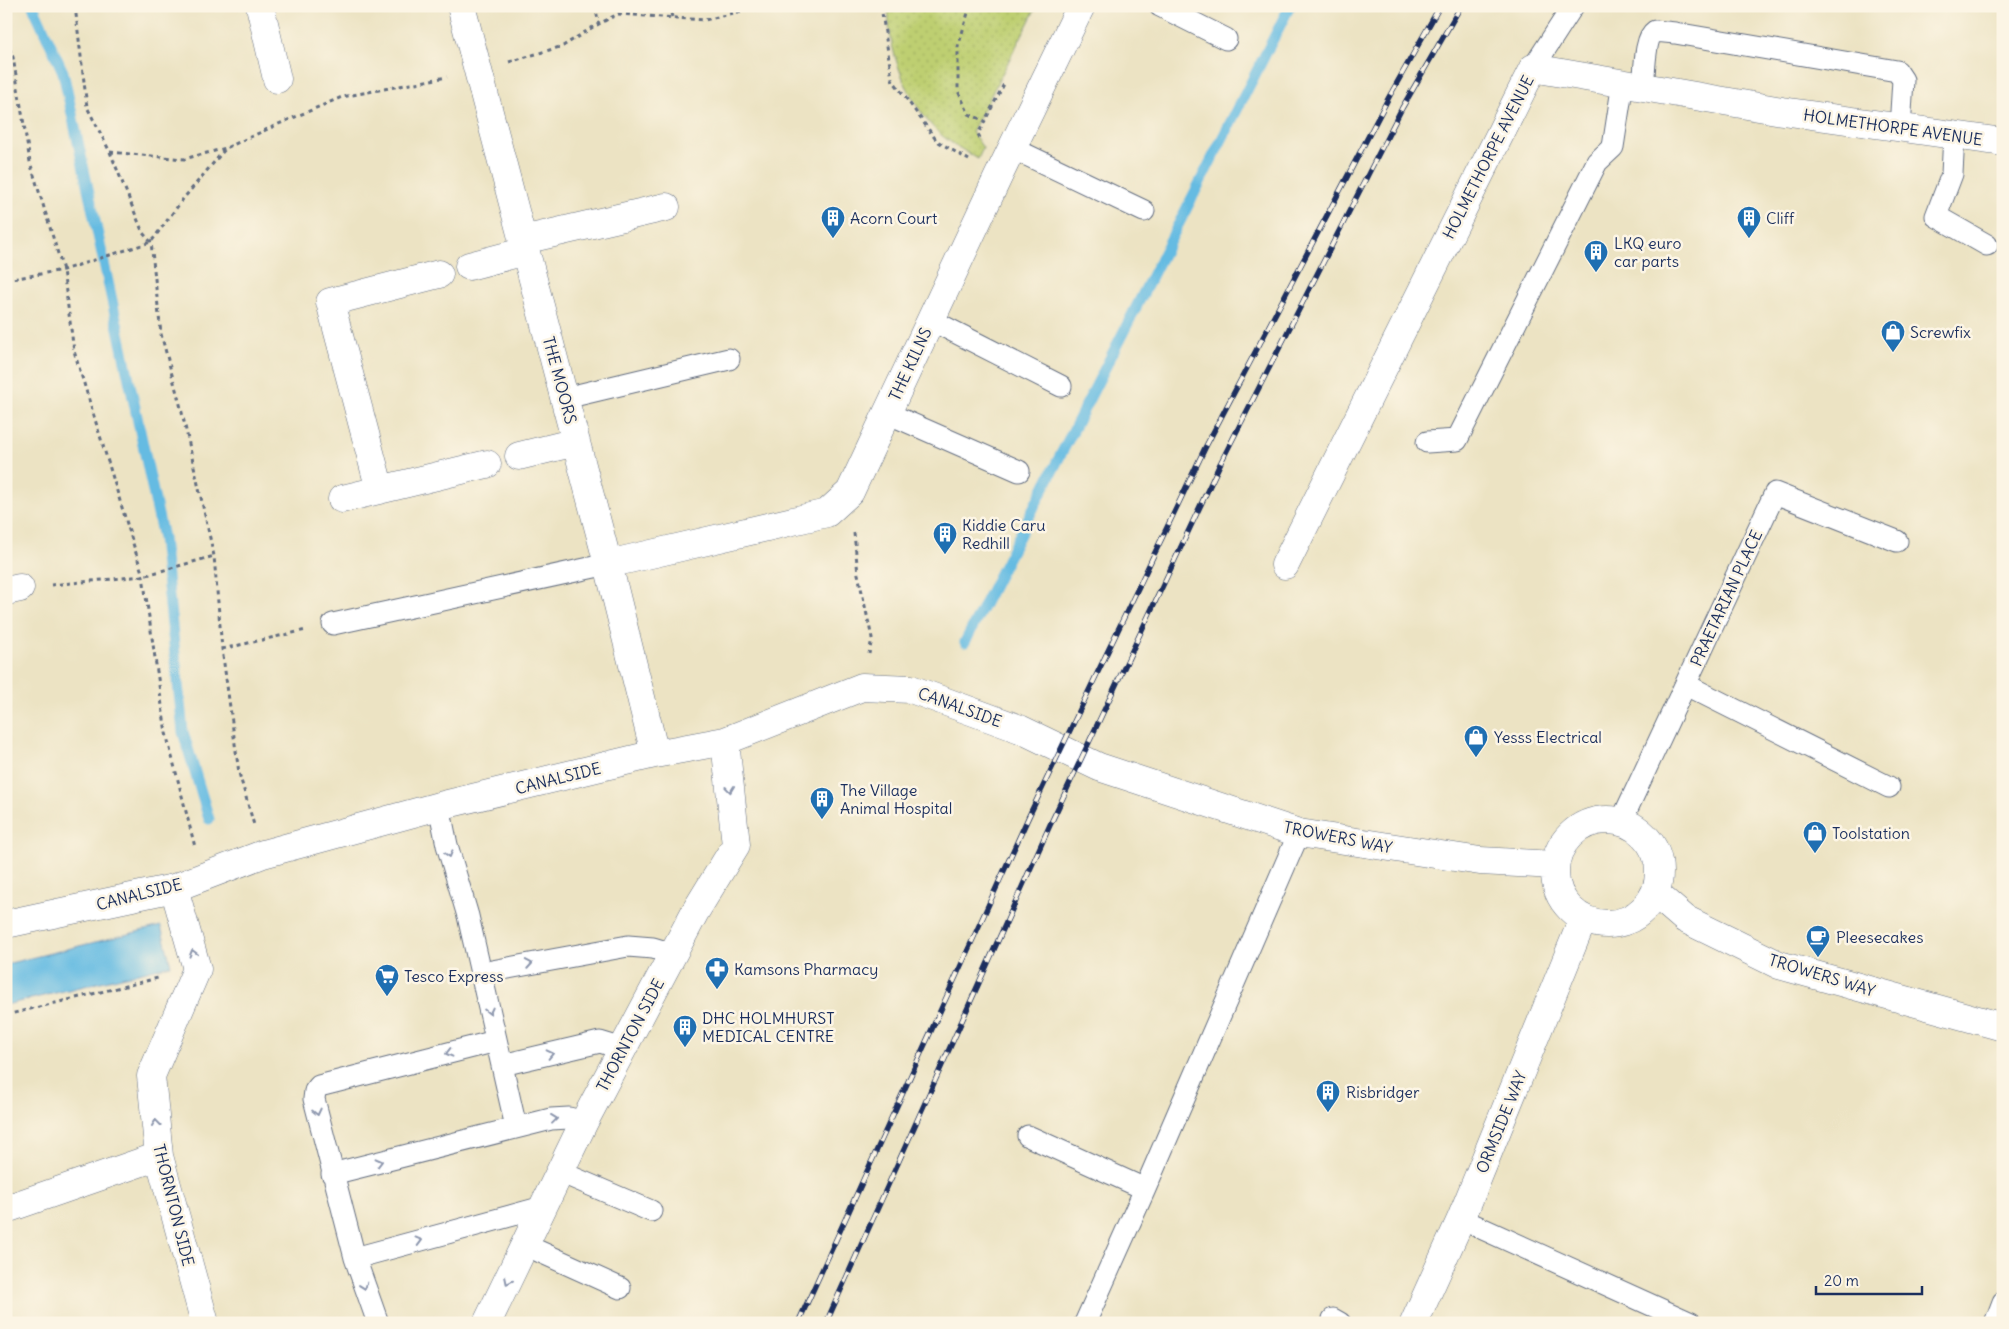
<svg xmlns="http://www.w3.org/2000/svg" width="2009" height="1329" viewBox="0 0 2009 1329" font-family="Delius,sans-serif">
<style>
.park{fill:url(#park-dots);stroke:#6c7f68}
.water{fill:#65bbe2;stroke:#4075a0}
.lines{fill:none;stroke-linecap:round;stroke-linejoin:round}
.stream{stroke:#65bbe2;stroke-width:11}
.service-casing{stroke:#646e81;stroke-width:23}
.minor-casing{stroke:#646e81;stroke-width:29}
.path{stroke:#646e81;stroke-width:3;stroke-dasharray:4 4;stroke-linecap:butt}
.service{stroke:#fff;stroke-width:21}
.minor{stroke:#fff;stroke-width:28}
.rail-casing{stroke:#1b2f5e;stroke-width:5.5}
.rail{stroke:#fcf5e5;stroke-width:4;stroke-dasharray:11;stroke-linecap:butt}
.oneway{stroke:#8d97ae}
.labels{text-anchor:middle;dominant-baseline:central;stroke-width:5;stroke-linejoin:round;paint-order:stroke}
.street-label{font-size:16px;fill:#1b2f5e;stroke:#fcf5e5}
.poi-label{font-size:16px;fill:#1b2f5e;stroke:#fcf5e5;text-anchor:start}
</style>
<defs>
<pattern id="park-dots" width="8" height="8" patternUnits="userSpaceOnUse" patternTransform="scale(1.25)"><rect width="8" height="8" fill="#becf71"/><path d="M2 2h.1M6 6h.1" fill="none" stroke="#a3b264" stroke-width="1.8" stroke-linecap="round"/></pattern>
</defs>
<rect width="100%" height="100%" fill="#fcf5e5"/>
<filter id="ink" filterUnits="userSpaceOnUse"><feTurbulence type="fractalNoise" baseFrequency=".02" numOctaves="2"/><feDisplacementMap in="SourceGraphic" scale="10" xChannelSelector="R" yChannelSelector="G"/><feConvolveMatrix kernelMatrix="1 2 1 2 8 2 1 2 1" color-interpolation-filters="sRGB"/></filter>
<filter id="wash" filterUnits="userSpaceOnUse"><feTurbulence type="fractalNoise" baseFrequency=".0096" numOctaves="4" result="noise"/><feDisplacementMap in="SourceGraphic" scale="20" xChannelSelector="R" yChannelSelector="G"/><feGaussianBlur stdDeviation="1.12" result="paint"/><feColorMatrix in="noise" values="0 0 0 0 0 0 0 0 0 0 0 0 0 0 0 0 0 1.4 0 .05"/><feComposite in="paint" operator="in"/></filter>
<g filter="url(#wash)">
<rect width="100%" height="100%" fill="#ece3c3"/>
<path class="park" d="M889,6h148l-65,126 11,16 -5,11c-13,-8 -28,-16 -39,-26 -30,-27 -54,-87 -50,-127z"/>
<path class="water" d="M161,926l10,39 -165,40v-41z"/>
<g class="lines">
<path class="stream" d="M33,6l30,66 100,466 20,194 26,87
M965,642l325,-636"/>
</g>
</g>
<g filter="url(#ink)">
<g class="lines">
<defs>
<path id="service" d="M1160,6l66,33
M1533,68l40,-62
M1643,86c2,-13 1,-48 12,-55l20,2 222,38 6,9 -3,48
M1954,135l-2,39 -16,42 51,29
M1012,148l132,63
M931,320l130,66
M565,398l164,-39
M887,413l132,58
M1427,442l30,-2 140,-278 16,-15 10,-65
M333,624l275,-60
M1686,685l203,102
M439,806l8,39 21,71 48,211
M1621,822l154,-329 122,48
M481,973l147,-27 25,2 20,6
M502,1065l98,-23 23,7
M1028,1136l117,53
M560,1172l91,39
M332,1174l219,-55 18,-1 15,4
M1461,1219l230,104
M525,1245l95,43
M355,1258l188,-51
M1333,1319l7,4
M378,1323l-23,-65 -41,-159 1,-8 4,-5 177,-45
M1085,1323l60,-134 154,-356
M1995,1323l8,-21"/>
<path id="minor" d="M260,6l17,73
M461,6l147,558 47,190
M523,240l143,-33
M469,266l57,-15
M519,456l57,-14
M380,490l-50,-188 109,-28
M342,499l145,-35
M608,564l219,-51 23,-21 148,-315 83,-171
M1285,565l248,-497 249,43 221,31
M6,591l14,-3
M1555 872a52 52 0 1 1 104 0a52 52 0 1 1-104 0Z
M174,888l23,81 -46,107 8,80 46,167
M1655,893l30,26 94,46 224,62
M6,924l168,-36 89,-34 176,-48 216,-52 70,-13 137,-54 49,2 109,40 79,38 200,66 181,28 75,4
M6,1209l153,-53
M487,1323l97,-201 111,-210 41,-67 -11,-104
M1414,1323l47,-104 122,-300"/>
</defs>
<use href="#service" class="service-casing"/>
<use href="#minor" class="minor-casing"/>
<path class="path" d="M75,6l12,101 23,45 33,81 8,9 10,92 20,74 33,148 8,93 17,124 15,52
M595,6l4,18
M669,6l3,11
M881,6l11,73 45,62 32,19
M970,6l-12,41v44l11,23 16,7
M6,41l7,16 17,105 33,108 11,81 69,225 23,157 29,114
M509,62l54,-16 30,-19 25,-13 87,6 37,-9 8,-5
M980,138l-2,-4 26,-50
M110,152l74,7 42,-11
M6,280l57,-10 88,-28 32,-43 43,-51 55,-25 61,-26 105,-20
M854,533l4,41 14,64 -3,16
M51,585l92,-9 71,-20
M222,649l84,-19
M6,1015l152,-37"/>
<use href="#service" class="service"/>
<use href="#minor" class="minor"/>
<defs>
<path id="rail" d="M798,1323l231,-507 176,-368 184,-351 51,-91
M826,1323l224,-498 170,-361 182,-356 59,-102"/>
</defs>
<use href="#rail" class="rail-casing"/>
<use href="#rail" class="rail"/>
</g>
<defs><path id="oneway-chevron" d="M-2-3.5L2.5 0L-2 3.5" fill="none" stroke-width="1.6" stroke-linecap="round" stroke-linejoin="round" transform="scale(1.25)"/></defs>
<g class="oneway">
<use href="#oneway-chevron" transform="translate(730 789) rotate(84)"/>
<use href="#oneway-chevron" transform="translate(449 854) rotate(73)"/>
<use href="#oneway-chevron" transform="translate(193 953) rotate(-106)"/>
<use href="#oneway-chevron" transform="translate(529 964) rotate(-10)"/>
<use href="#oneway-chevron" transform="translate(489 1011) rotate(77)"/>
<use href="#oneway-chevron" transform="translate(449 1053) rotate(166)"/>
<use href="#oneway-chevron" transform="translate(550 1054) rotate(-13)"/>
<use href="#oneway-chevron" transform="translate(317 1112) rotate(77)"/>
<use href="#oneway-chevron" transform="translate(554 1119) rotate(-7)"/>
<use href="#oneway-chevron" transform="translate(156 1123) rotate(-96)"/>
<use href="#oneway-chevron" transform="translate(379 1162) rotate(-14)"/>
<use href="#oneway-chevron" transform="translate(419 1241) rotate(-15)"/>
<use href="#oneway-chevron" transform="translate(508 1281) rotate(116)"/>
<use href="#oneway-chevron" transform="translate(364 1286) rotate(71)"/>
</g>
</g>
<defs>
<symbol id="building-pin" viewBox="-11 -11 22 30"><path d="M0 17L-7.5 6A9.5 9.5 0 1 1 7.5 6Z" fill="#1f6fb2" stroke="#fcf5e5"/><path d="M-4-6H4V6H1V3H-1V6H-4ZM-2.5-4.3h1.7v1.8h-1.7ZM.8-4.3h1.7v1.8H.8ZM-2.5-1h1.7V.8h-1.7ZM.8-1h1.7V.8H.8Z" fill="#fff"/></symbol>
<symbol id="shop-pin" viewBox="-11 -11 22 30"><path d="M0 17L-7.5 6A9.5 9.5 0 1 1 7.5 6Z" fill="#1f6fb2" stroke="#fcf5e5"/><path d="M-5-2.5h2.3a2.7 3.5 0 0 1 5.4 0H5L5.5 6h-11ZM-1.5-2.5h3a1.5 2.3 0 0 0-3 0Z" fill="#fff"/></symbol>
<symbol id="cafe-pin" viewBox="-11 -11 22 30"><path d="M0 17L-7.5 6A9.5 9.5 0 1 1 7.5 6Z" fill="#1f6fb2" stroke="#fcf5e5"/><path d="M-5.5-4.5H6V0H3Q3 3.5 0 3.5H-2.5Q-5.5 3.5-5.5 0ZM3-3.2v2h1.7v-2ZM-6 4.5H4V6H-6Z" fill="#fff"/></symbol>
<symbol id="pharmacy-pin" viewBox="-11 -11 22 30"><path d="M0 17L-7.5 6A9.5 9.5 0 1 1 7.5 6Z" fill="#1f6fb2" stroke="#fcf5e5"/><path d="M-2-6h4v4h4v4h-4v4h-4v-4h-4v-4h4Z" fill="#fff"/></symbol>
<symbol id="supermarket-pin" viewBox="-11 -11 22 30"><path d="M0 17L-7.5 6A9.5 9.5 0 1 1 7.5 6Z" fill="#1f6fb2" stroke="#fcf5e5"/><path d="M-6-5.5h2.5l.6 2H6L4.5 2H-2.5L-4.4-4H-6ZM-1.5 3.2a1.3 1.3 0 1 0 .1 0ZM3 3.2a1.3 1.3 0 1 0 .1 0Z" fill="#fff"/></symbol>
</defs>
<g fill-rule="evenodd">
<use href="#building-pin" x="819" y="204" width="28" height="38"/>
<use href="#building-pin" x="1735" y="204" width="28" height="38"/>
<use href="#building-pin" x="1582" y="238" width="28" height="38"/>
<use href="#shop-pin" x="1879" y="318" width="28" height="38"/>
<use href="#building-pin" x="931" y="520" width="28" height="38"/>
<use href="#shop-pin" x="1462" y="723" width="28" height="38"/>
<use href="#building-pin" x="808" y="785" width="28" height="38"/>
<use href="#shop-pin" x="1801" y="819" width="28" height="38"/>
<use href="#cafe-pin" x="1804" y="923" width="28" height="38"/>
<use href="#pharmacy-pin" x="703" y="955" width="28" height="38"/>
<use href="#supermarket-pin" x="373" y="962" width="28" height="38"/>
<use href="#building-pin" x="671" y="1013" width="28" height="38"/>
<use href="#building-pin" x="1314" y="1078" width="28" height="38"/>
</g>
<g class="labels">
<g class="street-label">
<text transform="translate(1893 127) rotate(8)">HOLMETHORPE AVENUE</text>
<text transform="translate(1488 157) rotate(-63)">HOLMETHORPE AVENUE</text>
<text transform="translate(910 364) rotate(-65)">THE KILNS</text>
<text transform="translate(560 380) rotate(75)">THE MOORS</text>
<text transform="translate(1726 598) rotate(-65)">PRAETARIAN PLACE</text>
<text transform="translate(960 707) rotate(20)">CANALSIDE</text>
<text transform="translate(558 778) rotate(-14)">CANALSIDE</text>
<text transform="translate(1338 837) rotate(11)">TROWERS WAY</text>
<text transform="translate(139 894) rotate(-14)">CANALSIDE</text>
<text transform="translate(1822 975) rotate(17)">TROWERS WAY</text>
<text transform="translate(630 1035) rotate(-62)">THORNTON SIDE</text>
<text transform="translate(1501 1122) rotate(-68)">ORMSIDE WAY</text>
<text transform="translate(174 1205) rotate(76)">THORNTON SIDE</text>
</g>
<g class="poi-label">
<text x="850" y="218">Acorn Court</text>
<text x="1766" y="218">Cliff</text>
<text x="1614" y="243">LKQ euro<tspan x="1614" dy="18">car parts</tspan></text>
<text x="1910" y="332">Screwfix</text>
<text x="962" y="525">Kiddie Caru<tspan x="962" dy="18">Redhill</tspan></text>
<text x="1494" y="737">Yesss Electrical</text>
<text x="840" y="790">The Village<tspan x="840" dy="18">Animal Hospital</tspan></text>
<text x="1832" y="833">Toolstation</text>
<text x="1836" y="937">Pleesecakes</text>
<text x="734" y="969">Kamsons Pharmacy</text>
<text x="404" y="976">Tesco Express</text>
<text x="702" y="1018">DHC HOLMHURST<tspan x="702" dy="18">MEDICAL CENTRE</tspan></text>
<text x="1346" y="1092">Risbridger</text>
</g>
</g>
<rect width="2009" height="1329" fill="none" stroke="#fcf5e5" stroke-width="25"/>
<path d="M1816 1286v8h106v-8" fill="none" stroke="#1b2f5e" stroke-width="2.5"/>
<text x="1824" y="1286" font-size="15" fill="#1b2f5e" stroke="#fcf5e5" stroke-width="4" paint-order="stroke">20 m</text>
</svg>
